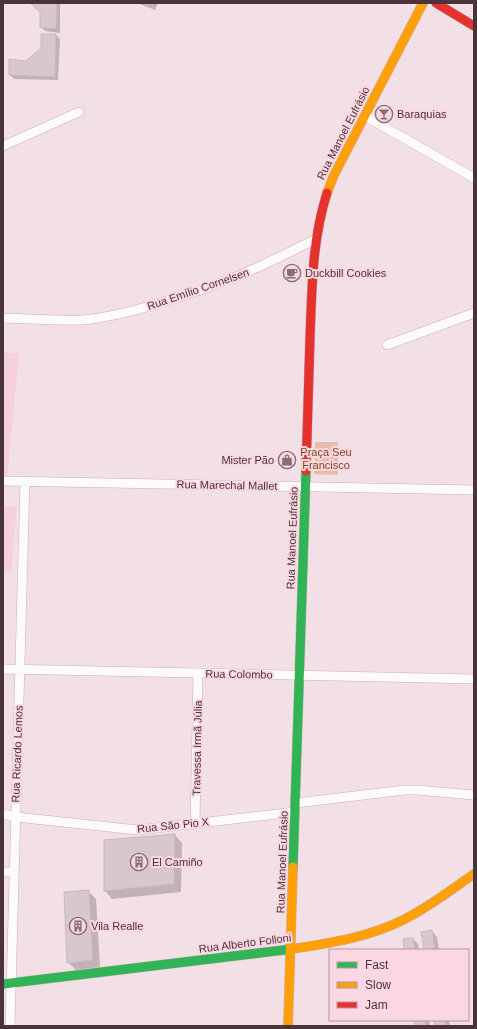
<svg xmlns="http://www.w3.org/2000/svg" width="477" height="1029" viewBox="0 0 477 1029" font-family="Arial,sans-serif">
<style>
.built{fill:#f6d0dd}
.green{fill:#e6bda8}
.shadow{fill:#0003}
.building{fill:#d9c7cf;stroke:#cab9c2}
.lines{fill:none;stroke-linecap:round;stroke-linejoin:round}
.street-casing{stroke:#c4b1b7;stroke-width:10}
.fast-casing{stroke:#c4b1b7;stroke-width:10}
.slow-casing{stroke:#c4b1b7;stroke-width:10}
.jam-casing{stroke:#c4b1b7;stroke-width:10}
.street{stroke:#fdfafb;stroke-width:9}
.fast{stroke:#30b455;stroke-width:9}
.slow{stroke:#ff9f0a;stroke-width:9}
.jam{stroke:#e5322d;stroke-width:9}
.labels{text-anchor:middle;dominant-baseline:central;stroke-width:4;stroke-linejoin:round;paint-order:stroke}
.poi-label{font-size:11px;fill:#4a333a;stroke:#fbd7e2;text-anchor:start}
.street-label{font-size:11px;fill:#4a333a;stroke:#fbd7e2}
.park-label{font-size:11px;fill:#79471d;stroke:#fbd7e2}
</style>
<rect width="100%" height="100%" fill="#f3dfe6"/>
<path class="built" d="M3,352l16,1 -12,126h-4z
M3,506h14l-6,65h-8z"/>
<path class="green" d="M315,442h23v33l-24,-1z"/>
<path class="shadow" d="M19,3h41v30l-15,-2 -4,-4v-15l-9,-8z
M137,3h21l-3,7z
M56,35l4,4 -2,41 -44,-1 -4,-4 16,-13z
M175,835l7,8 -1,49 -69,7 -7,-8v-50z
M88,891l8,8 4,68 -24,3 -8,-8z
M432,931l5,6 2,13h-14z
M413,939l5,5 1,6h-14l-1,-10z
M415,1020h14l1,6h-14z
M435,1020h14l1,6h-14z"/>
<path class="building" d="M30,3h27l-1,26 -16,-2v-15z
M41,34h15l-1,43 -46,-2v-16l17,2 15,-13z
M175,834l-1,50 -70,7v-51z
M89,890l4,70 -26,3 -3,-71z
M432,930l3,20h-11l-3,-18z
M413,938l2,12h-11l-1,-11z
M414,1020h11l1,6h-11z
M434,1020h11l1,6h-11z"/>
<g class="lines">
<defs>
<path id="street" d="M365,116l109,62
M3,146l76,-34
M3,318c26,1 53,3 79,2 24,-2 48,-8 71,-15 35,-10 70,-22 103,-37 20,-9 40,-19 60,-29
M387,345l87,-32
M3,481l471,9
M3,669l471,10
M296,803l109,-13h12l57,5
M3,814l13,3 112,12 10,1 157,-18
M195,824l3,-151
M3,872h11
M10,1026l15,-545"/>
<path id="fast" d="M293,867l13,-396
M3,984l289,-35"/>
<path id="slow" d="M327,193l7,-18 89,-172
M292,949c39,-6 78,-12 113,-30 24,-12 46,-29 69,-45
M288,1026l5,-159"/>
<path id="jam" d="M436,3l38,23
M306,471c1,-45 3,-89 4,-134 2,-49 2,-97 17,-144"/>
</defs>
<use href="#street" class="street-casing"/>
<use href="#fast" class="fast-casing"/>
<use href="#slow" class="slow-casing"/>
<use href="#jam" class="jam-casing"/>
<use href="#street" class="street"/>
<use href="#fast" class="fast"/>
<use href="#slow" class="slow"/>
<use href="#jam" class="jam"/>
</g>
<defs>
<symbol id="bar-ring" viewBox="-11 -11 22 22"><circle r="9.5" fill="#fbd7e2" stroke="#856f76" stroke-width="1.5"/><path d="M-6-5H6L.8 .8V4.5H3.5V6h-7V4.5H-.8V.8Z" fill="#856f76"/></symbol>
<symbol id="cafe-ring" viewBox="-11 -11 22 22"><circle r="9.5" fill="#fbd7e2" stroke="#856f76" stroke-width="1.5"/><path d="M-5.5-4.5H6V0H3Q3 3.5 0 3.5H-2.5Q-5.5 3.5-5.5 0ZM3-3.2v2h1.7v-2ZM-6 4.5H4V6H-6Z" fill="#856f76"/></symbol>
<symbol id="shop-ring" viewBox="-11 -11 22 22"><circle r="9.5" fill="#fbd7e2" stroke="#856f76" stroke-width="1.5"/><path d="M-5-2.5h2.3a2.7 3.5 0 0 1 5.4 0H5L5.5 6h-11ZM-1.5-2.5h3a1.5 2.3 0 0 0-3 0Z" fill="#856f76"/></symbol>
<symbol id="building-ring" viewBox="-11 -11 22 22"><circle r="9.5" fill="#fbd7e2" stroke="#856f76" stroke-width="1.5"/><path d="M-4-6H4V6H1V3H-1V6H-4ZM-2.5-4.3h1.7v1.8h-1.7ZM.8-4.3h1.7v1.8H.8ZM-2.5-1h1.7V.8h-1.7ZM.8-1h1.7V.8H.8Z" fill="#856f76"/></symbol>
</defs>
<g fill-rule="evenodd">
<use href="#bar-ring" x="374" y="104" width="20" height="20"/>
<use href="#cafe-ring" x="282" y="263" width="20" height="20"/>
<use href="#shop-ring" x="277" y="450" width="20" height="20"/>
<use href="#building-ring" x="129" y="852" width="20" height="20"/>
<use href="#building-ring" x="68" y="916" width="20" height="20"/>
</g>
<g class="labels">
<g class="poi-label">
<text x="397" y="114">Baraquias</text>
<text x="305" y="273">Duckbill Cookies</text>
<text x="274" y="460" text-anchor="end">Mister Pão</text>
<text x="152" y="862">El Camiño</text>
<text x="91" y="926">Vila Realle</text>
</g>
<g class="street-label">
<text transform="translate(343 133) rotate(-63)">Rua Manoel Eufrásio</text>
<text transform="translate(198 289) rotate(-19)">Rua Emílio Cornelsen</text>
<text transform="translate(227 485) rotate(1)">Rua Marechal Mallet</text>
<text transform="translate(292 538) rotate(-88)">Rua Manoel Eufrásio</text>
<text transform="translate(239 674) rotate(1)">Rua Colombo</text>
<text transform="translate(197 748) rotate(-89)">Travessa Irmã Júlia</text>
<text transform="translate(17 754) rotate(-88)">Rua Ricardo Lemos</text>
<text transform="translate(173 825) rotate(-6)">Rua São Pio X</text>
<text transform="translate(282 862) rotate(-88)">Rua Manoel Eufrásio</text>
<text transform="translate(245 943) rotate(-7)">Rua Alberto Folloni</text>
</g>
<g class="park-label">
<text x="326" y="452">Praça Seu<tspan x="326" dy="13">Francisco</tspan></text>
</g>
</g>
<rect width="477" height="1029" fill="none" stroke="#4a333a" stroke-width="8"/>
<rect x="329" y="949" width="140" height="72" fill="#fbd7e2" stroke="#b4959f"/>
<rect x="337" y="962" width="20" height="6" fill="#30b455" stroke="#b4959f"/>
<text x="365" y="969" font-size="12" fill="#4a333a">Fast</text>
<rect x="337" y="982" width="20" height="6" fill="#ff9f0a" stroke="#b4959f"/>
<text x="365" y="989" font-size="12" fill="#4a333a">Slow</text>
<rect x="337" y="1002" width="20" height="6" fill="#e5322d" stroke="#b4959f"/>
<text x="365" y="1009" font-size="12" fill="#4a333a">Jam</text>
</svg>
